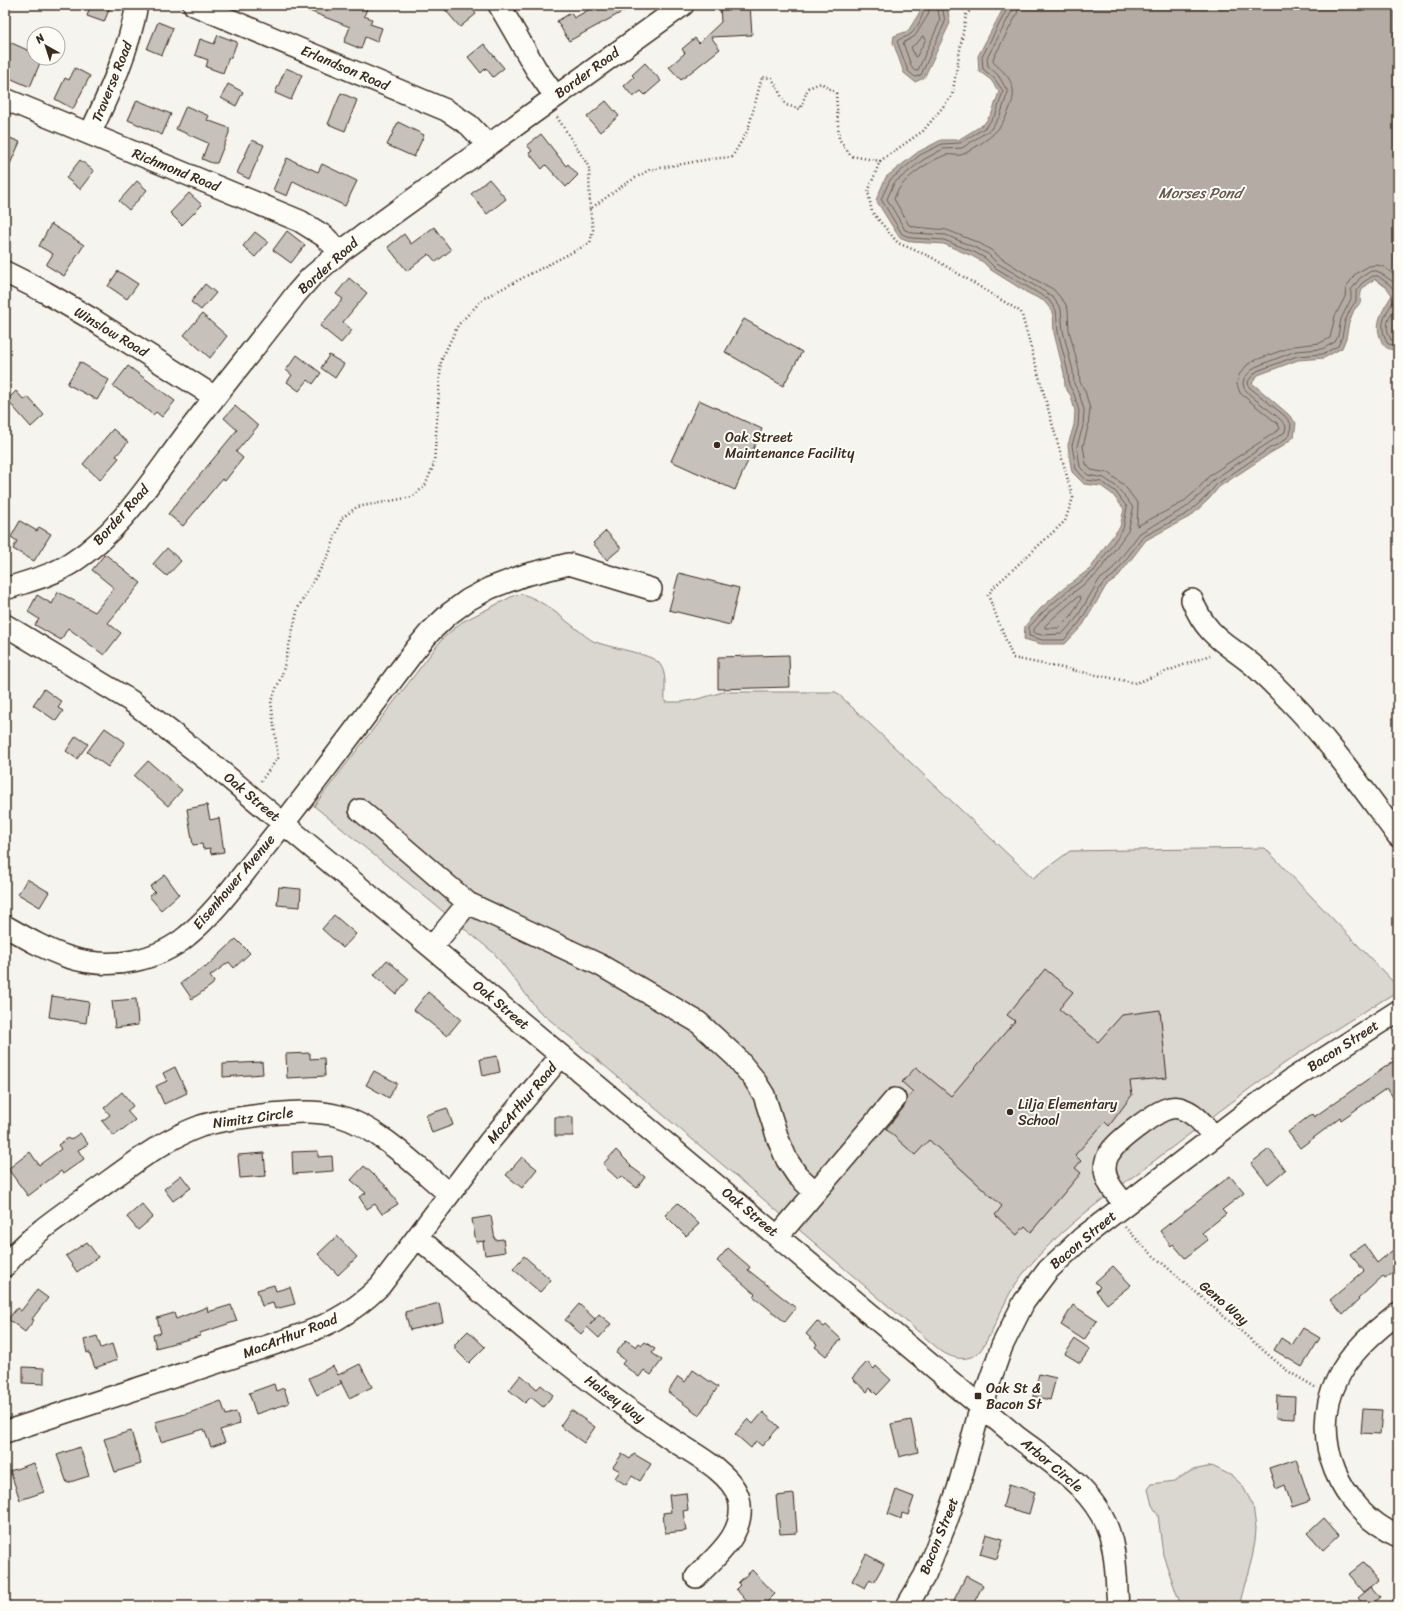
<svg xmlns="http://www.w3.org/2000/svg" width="1403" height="1611" viewBox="0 0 1403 1611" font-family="Sriracha,sans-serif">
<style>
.green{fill:#dad6d0;stroke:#8a8077}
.water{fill:#b4aca4;stroke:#84786e}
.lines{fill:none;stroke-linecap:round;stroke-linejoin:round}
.shore{stroke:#6b5e54;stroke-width:1}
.building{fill:#c7c1bb;stroke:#3b2a1e}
.minor-casing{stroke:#3b2a1e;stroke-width:24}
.path{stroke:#3b2a1e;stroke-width:2.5;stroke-dasharray:1 3;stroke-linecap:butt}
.minor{stroke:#fdfcf7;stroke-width:21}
.poi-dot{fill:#3b2a1e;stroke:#fdfcf7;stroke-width:1.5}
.labels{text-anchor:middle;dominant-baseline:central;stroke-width:4;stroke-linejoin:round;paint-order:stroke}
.street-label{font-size:14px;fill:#3b2a1e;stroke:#fdfcf7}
.poi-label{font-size:14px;fill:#3b2a1e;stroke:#fdfcf7;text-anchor:start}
.water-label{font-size:15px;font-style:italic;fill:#65584d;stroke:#fdfcf7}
</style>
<rect width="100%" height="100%" fill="#f5f4ee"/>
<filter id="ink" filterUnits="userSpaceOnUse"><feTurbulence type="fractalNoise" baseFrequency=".025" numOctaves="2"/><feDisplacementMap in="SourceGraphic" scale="8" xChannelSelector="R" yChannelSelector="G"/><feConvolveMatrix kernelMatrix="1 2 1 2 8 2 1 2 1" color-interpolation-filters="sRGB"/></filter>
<g filter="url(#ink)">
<path class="green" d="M522,594c21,6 39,23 56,36 5,4 10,8 15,11 16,7 57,12 66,22 9,11 5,26 6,39h16l17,-3 25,-7h113l197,186 37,-27 195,-3 133,139v4c-38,23 -76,46 -113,72 -44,31 -87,65 -131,98 -36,27 -74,53 -106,85 -15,15 -29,31 -39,49 -7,13 -23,52 -32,59 -12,8 -26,4 -36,-3l-199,-170 -204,-171 -44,-57 -180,-147 129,-168 19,-16 53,-27z
M1212,1466l20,10 10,9 11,20 3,23 -1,14 -3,15 -13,49h-58l-18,-51 -5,-40 -6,-10 -4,-16 4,-5 22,-3 19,-11z"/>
<path class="water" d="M921,5h24l3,6 2,12 -26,55 -9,4 -11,-9 -11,-31 1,-6 14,-5 12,-19z
M1004,5h394v345c-7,0 -13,-1 -16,-8 -9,-19 0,-30 10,-47l-5,-7 -12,-9c-11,7 -16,9 -14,23l-7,8 -5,12 -3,16 -4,10 -18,10 -26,2 -40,15 -6,8 36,31 8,9 -2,14 -13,10 -9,5 -53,35 -10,12 -18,17 -45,24 -30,39 -10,7 -23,39 -18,19h-24l-17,-5 1,-13 16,-18 22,-19 28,-21 15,-23 14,-18 4,-18 -12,-15 -11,-8 -17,-2 -12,-12 -2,-11 -2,-16 6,-20 1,-14 -4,-15 -6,-9 -1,-14 -10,-40 -1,-21 -9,-11 -18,-9 -35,-22 -8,-8 -11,-6 -28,-12 -32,-2 -13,-5 -23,-37 10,-23 32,-25 23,-12h17l26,-16 8,-11 7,-21 -8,-12 -12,-9 -1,-15 26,-49z"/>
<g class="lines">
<path class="shore" d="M925,5c-1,9 -7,22 -14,29 -4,4 -10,3 -14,7l11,30 7,6 6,-2 24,-53 -3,-17
M930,5l-2,10 -13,21 -12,7 9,25 3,3 3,-1 22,-49 -3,-16
M1008,5l-1,4 -25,48 1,12 11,9 9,13 -7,23 -10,13 -26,16 -18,1 -22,11 -30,25 -9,19 21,35 10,4 32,2 30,12 11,6 9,9 54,32 8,11 2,22 10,40 1,13 5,9 5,17 -1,15 -6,19 4,24 10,11 16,2 13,9 12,16 -4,22 -29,42 -28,21 -22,19 -15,16v9l13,4h22l16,-18 23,-39 11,-8 29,-38 45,-24 18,-16 11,-13 53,-36 9,-4 11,-9 1,-11 -6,-8 -36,-29 -1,-6 9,-10 40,-15 26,-2 15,-8 4,-9 3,-16 6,-13 5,-7v-10l6,-8 11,-7h5l12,9 6,8v4c-11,18 -19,27 -8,47l10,2
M1013,5l-1,6 -25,47 1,8 10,9 10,17 -8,24 -9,13 -29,19 -19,1 -20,11 -29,23 -7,16 18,31 8,3 33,2 30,13 12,6 9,9 55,33 9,13 2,22 10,40 1,13 5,9 5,17 -1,16 -6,20 3,21 8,8 16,3 13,9 15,19 1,4 -5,21 -31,43 -28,22 -22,18 -13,15v4l8,2 20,-1 14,-15 23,-39 11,-8 30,-39 45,-25 17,-15 11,-13 72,-48 1,-6c-11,-15 -31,-23 -42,-38l-1,-5 1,-5 11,-11 41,-16 26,-2 13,-7 3,-6 3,-17 10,-20v-9l9,-12 11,-7h6l15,10 6,6
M1019,5l-2,9 -24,45 1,4c14,12 24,23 17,42 -8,21 -15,29 -34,41 -5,3 -10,7 -16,9 -6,1 -13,-2 -18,1 -17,7 -44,25 -49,43l15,26 6,2 32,3 32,13 12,7 10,8 33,21 19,10 12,14 3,7 1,20 10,40 1,12 5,9 5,18 -2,18 -5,19 3,18 5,6 17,3 16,12 14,19 -1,22 45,-23 16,-14 12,-14 70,-46 -2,-5 -38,-31 -3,-9 2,-9 8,-10 6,-4 41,-15 26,-3 10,-5 5,-22 10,-19 1,-9 9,-14 14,-8 8,-1 7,2 14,11
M923,36l3,3 -9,17 -2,1 -4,-10 7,-5z
M1398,303c-9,14 -15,21 -7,37l7,1
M1079,596l2,3 -10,17 -12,12h-14v-2l7,-7z"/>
</g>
<path class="building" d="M91,5h20l-7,17 -17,-6z
M294,5h62l11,4 -3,7 8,3 -2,5 12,4 -5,14 -12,-5 -4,12 -17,-7 6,-15z
M441,5h28l7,9 -16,13z
M597,5h38l-66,36 -12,-20 14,-8 3,5z
M750,5l2,30 -41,2 9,12 -39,31 -12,-13 16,-14 -3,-4 13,-11 4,5 22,-21 -1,-15z
M158,22l15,6 -11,27 -15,-6z
M218,35l19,7 -6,16 -2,-1 -6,16 -17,-6 2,-7 -13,-5 5,-16 14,5z
M5,40l29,13v5h8l-12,29 -25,-11z
M484,44l20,24 -11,9 -7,-9 -5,5 -13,-16z
M645,63l16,18 -16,14 -4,-4 -8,6 -9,-11 10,-9 -2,-2z
M75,68l15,8 -17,33 -18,-10 10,-21 4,2z
M286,68l16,7 -11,25 -16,-7z
M228,84l15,8 -7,14 -15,-8z
M341,93l16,7 -12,31 -17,-7z
M137,100l34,14 -9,21 -34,-15z
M606,101l13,15 -19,16 -13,-15z
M186,106l23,10 -2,4 22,8v5l-12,30h-5l-10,-4 6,-16 -32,-14z
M398,122l26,13 -10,22 -27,-12z
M541,134l25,32 2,-2 10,11 -12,12 -20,-22 -4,4 -13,-16 3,-2 -5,-6z
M5,136l15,6 -15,33z
M252,140l12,5 -15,34 -12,-6z
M287,158l31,14 4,-8 35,17 -12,25 -52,-25 -6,15 -14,-6z
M80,160l14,11 -14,18 -14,-11z
M489,179l17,20 -19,15 -16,-20z
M137,181l10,9 -18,20 -10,-9z
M189,193l13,12 -20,20 -12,-12z
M51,224l33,21 -20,31 -18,-11 7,-11 -14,-8z
M434,227l17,23 -15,12 -7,-8 -22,17 -19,-24 16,-13 7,10z
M287,231l18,14 -14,18 -18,-13z
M255,232l13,10 -13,15 -12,-11z
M118,271l20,13 -11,15 -19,-13z
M349,278l18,15 -24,29 9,8 -11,13 -21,-17 23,-27 -7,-5z
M205,284l11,9 -15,17 -10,-8z
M202,314l25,22 -17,22 -26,-23z
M744,319l58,33 -19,34 -58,-34z
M297,355l24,18 -8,11 -5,-4 -9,11 -12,-9 5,-7 -6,-5z
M329,355l15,9 -9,14 -14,-10z
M80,362l29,18 -12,20 -30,-16z
M128,366l47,35 -13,16 -6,-5 -3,3 -22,-18 -1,1 -17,-12z
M16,391l8,9 4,-3 16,18 -13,12 -24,-27z
M699,400l63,29 -27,61 -64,-29z
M235,406l23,20 -22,26 7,6 -18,23 -3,-2 -39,47 -15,-12 69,-84 -13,-12z
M113,429l15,13 -12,14 3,2 -19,22 -17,-16z
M20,521l17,10 2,-4 12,7 -17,27 -21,-12 4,-8 -6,-4z
M606,531l15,17 -14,12 -14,-17z
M167,548l14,13 -14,15 -14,-12z
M105,554l36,29 -33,40 13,10 -17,22 -36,-27 -7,12 -26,-15 4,-6 -11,-7 9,-17 15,9 6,-12 37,20 19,-24 -22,-18z
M679,573l60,15 -9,37 -61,-15z
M789,655l1,32 -72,2v-32z
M44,689l18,13 -4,6 5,3 -7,10 -23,-16z
M105,728l20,14 -17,25 -21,-15z
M76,736l12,8 -11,15 -11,-8z
M148,761l34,29 -14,16 -34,-30z
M207,805l3,15 9,-2 5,34 -13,2 -1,-6 -7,1 -1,-5 -9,1 -6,-36z
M165,875l14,19 -18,16 -12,-14 6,-4 -5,-5z
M27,879l22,13 -9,15 -22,-13z
M279,887l22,2 -1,18 -23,-2z
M334,915l22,19 -13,14 -21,-19z
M236,939l14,14 -16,15 -5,-6 -19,14 4,6 -2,3 -20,14 -11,-16 23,-16 1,1z
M387,960l22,19 -13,15 -22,-19z
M1045,969l28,23 -14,17 39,33 24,-27 38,-5 7,68 -37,3 2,14 -23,31 -4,-4 -30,33 6,6 -6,7 6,5 -50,59 -6,-6 -8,9 -22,-20 7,-9 -73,-66 -14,15 -29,-26 18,-22 3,-8 6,-7 -11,-10 14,-15 35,29 64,-75 -8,-6z
M428,992l33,27 -14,17 -33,-26z
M52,996l37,6 -3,21 -37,-6z
M136,999l2,26 -23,3 -3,-27z
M310,1053v6l14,-1 1,18 -38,2 -1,-24z
M497,1056l3,16 -17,4 -3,-17z
M1398,1058v47l-11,-17 -46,32 -1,-2 -40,30 -12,-16 24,-18 2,3z
M262,1062l1,12 -40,3v-13z
M175,1067l12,26 -23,11 -8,-18 11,-5 -4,-8z
M374,1071l23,12 -8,15 -23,-13z
M122,1092l11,14 -6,5 8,9 -21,16 -12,-15 8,-6 -6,-7z
M447,1108l6,17 -21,8 -6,-18z
M555,1117h18v19h-18z
M80,1133l8,11 -10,6 6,9 -21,15 -2,-3 -33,25 -20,-27 22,-17 9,13 22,-16 -3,-4 10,-7 2,2z
M1269,1149l16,21 -17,14 -17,-21z
M616,1150l15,15 -1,1 15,11 -8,11 -16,-12 -3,3 -13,-12 1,-1 -3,-2z
M318,1151v6l14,-1 1,15 -40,3 -1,-22z
M264,1153l2,23 -26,2 -2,-23z
M522,1157l15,12 -15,19 -16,-13z
M364,1166l22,20 12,18 -16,10 -7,-10 -8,5 -8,-12 7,-4 -15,-13z
M181,1175l10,13 -18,13 -9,-12z
M1230,1176l14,17 -22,17 4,4 -24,19 6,7 -23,18 -12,-14 -2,2 -11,-15z
M678,1203l21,21 -13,12 -21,-21z
M142,1204l11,13 -15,13 -11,-13z
M491,1216l4,24 8,-1 2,13 -20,3 -2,-13 2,-1 -9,1 -4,-23z
M337,1236l20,21 -19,18 -20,-21z
M87,1242l11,15 -21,15 -11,-16z
M1364,1244l13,19 21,-17v23l-13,10 -2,-3 -25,23 1,1 -16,15 -13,-15 34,-29 -14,-17z
M728,1248l22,19 -2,3 48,38 -11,14 -32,-26 2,-2 -38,-33z
M524,1256l27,24 -11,12 -27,-23z
M1113,1266l18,19 -24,19 -11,-13 4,-4 -5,-5z
M274,1285l2,6 14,-4 5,17 -20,5 -2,-6 -11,3 -5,-16z
M37,1290l11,8 -16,21 2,1 -9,12 -17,-13 9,-11 4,3z
M439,1303l4,19 -33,8 -5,-18z
M579,1304l16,15 -5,6 9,-11 12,10 -12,14 -12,-11 -6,7 -16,-14z
M231,1305l6,16 -37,12v3l-44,12 -3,-13 8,-2 -4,-15 17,-5 2,6 31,-12 1,5z
M1073,1305l24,16 -13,19 -23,-15z
M817,1321l7,6 2,-2 15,14 -15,17 -11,-9 2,-3 -11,-10z
M1303,1328l17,10 -18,29 -28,-17 7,-12 11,7z
M468,1331l17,16 -16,16 -14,-14v-5z
M97,1336l4,12 11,-4 5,16 -22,8 -6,-16 -2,1 -3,-13z
M1075,1339l15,10 -10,14 -15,-9z
M626,1340l10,7 3,-4 3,2 3,-3 10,7 -3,4 10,7 -11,15 -7,-5 -5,7 -17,-13 3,-4 -9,-7z
M867,1362l7,7 2,-3 15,14 -14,15 -7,-7 -3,4 -15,-14z
M360,1364l12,23 -23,11 -9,-18 2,3 -25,12 -8,-17 24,-12 5,9z
M23,1367l21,1v16l-21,-1z
M693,1370l25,17 -19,28 -31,-23 10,-15 7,5z
M1039,1374l17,4 -6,22 -17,-4z
M521,1375l16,14 4,-4 12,10 -10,12 -12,-10 -6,6 -16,-13z
M274,1384l2,7 8,-3 5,15 -33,11 -7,-21z
M1277,1396l18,1 -1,22 -18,-1z
M221,1401l5,14 10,-3 4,12 -20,6 5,12 -14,5 -7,-18 -43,13 -6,-20 34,-9z
M1363,1409l19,1 -2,24 -19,-1z
M571,1410l24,17 -11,16 -24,-17z
M763,1412l16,15 -17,19 -6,-5 -5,7 -16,-14 13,-15 5,5z
M911,1420l7,32 -19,5 -8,-33z
M131,1431l10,33 -26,8 -11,-33z
M80,1447l9,29 -22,7 -10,-28z
M622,1454l8,5 4,-5 17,10 -11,17 -8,-5 -6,9 -11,-7 5,-7 -7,-4z
M1296,1459l14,42 -18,6 -7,-22 -9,4 -7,-21z
M34,1463l10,29 -24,8 -10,-29z
M1009,1484l26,8 -6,22 -26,-7z
M896,1490l18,7 -6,18 -6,-2 -1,6 -13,-5z
M686,1493l2,17 -5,1 3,20 -21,2 -2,-20 8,-1 -2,-17z
M794,1494l3,39 -17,1 -4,-38z
M1324,1518l15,17 -16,15 -15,-17z
M986,1534l17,5 -6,20 -17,-5z
M866,1554l18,10 -10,18 -4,-3 -5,9 -13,-7z
M1363,1563l15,18 -7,6 9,10 -12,9h-3l-7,-8 13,-11 -7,5 -15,-18z
M752,1570l23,24 -12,12h-12l-15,-17 4,-4 -2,-2z
M966,1576l17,9 -11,21h-21z"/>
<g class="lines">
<defs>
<path id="minor" d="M194,5l252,105 23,15 19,20
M499,5l37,64 19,27
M5,99l295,122 24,15 16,16
M90,134c20,-43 38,-81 47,-129
M5,272l40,20 45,26 125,79
M5,589c23,-8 47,-13 68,-27 48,-31 80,-84 114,-129 36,-47 73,-92 109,-139l14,-16 30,-26 343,-247
M1192,600c13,33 30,41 56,61 14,11 27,25 40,38 41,41 75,90 110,137
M5,625l126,76 80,62 805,673c37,28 83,56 95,103 6,22 5,45 7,67
M360,810l108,93
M5,926c42,24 77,45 128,35 19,-4 39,-12 54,-25 29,-24 51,-56 74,-84 53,-66 103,-135 154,-202l15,-18 19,-18 19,-14 22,-12 35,-13 44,-11 82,25
M432,947l36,-44 132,62 98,57 38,35 18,22 10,16 14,44 9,21 10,15 18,17
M1125,1204c-9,-10 -20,-22 -20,-36 0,-7 2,-12 6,-17 7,-11 41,-36 53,-41 5,-2 11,-3 15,-2 16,4 25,17 35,29
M778,1236l117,-137
M417,1237c40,34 79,69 120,102 42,35 86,67 131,98 22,15 64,35 71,62 8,34 -23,57 -43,78
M5,1266c23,-29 53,-49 83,-70 36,-25 71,-55 113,-70 22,-7 46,-9 69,-12 22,-2 47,-4 69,2 41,12 78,51 110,78
M1398,1313c-24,19 -48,39 -61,67 -29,58 3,131 61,156
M5,1432l281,-92c41,-14 63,-24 94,-54l109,-144 72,-86
M907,1606l18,-31 21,-52 12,-34 23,-83 21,-60 22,-44 24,-32 35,-33 161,-123 51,-37 103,-66"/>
</defs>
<use href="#minor" class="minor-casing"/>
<path class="path" d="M557,117l32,50 1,42
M880,161l43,-30 29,-35 14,-81 9,-10
M261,781l17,-23 -7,-57 11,-26 16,-67 31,-54 13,-36 15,-11 55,-10 13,-11 9,-22 7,-103 17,-36 26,-27 106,-55 3,-13 -3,-21 35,-25 24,-14 61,-11 22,-2 16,-27 14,-53 10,1 14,27 14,4 8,-21 13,-5 15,10 3,46 12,17 29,5 -12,31 4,20 26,31 33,14 90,55 52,186 -8,23 -70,65 -7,9 25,63 123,25 74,-28
M1125,1227l22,23 117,101 22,19 29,17"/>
<use href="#minor" class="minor"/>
</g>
</g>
<g class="poi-dot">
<circle cx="717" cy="445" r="4"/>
<circle cx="1010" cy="1112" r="4"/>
<rect x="974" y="1392" width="8" height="8" rx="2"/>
</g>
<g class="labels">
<g class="street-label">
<text transform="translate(345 68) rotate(23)">Erlandson Road</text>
<text transform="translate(587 73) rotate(-36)">Border Road</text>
<text transform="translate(112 82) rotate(-68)">Traverse Road</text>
<text transform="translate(176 170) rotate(22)">Richmond Road</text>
<text transform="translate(328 266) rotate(-42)">Border Road</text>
<text transform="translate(111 332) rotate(31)">Winslow Road</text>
<text transform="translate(121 515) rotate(-48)">Border Road</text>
<text transform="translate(252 797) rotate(40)">Oak Street</text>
<text transform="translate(234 882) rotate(-50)">Eisenhower Avenue</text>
<text transform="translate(501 1005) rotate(40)">Oak Street</text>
<text transform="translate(1343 1046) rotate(-33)">Bacon Street</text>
<text transform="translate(522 1103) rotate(-50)">MacArthur Road</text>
<text transform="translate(253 1118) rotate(-8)">Nimitz Circle</text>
<text transform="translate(750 1212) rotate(40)">Oak Street</text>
<text transform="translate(1083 1240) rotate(-40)">Bacon Street</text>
<text transform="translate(1224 1303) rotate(41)">Geno Way</text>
<text transform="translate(290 1336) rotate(-21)">MacArthur Road</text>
<text transform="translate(615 1399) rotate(36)">Halsey Way</text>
<text transform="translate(1052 1465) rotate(40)">Arbor Circle</text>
<text transform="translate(939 1536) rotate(-68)">Bacon Street</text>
</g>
<g class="poi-label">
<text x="725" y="437">Oak Street<tspan x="725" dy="16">Maintenance Facility</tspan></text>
<text x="1018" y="1104">Lilja Elementary<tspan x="1018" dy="16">School</tspan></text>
<text x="986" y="1388">Oak St &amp;<tspan x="986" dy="16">Bacon St</tspan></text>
</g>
<g class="water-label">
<text x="1200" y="193">Morses Pond</text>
</g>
</g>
<rect width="1403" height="1611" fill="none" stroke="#fdfcf7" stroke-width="20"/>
<rect x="10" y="10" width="1383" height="1591" fill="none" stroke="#3b2a1e" stroke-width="1.5" filter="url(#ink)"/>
<g transform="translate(46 46) rotate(321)"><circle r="19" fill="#fdfcf7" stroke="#afa8a0"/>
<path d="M0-3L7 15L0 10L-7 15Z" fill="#3b2a1e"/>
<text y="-6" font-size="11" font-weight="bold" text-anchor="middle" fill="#3b2a1e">N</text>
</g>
</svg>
